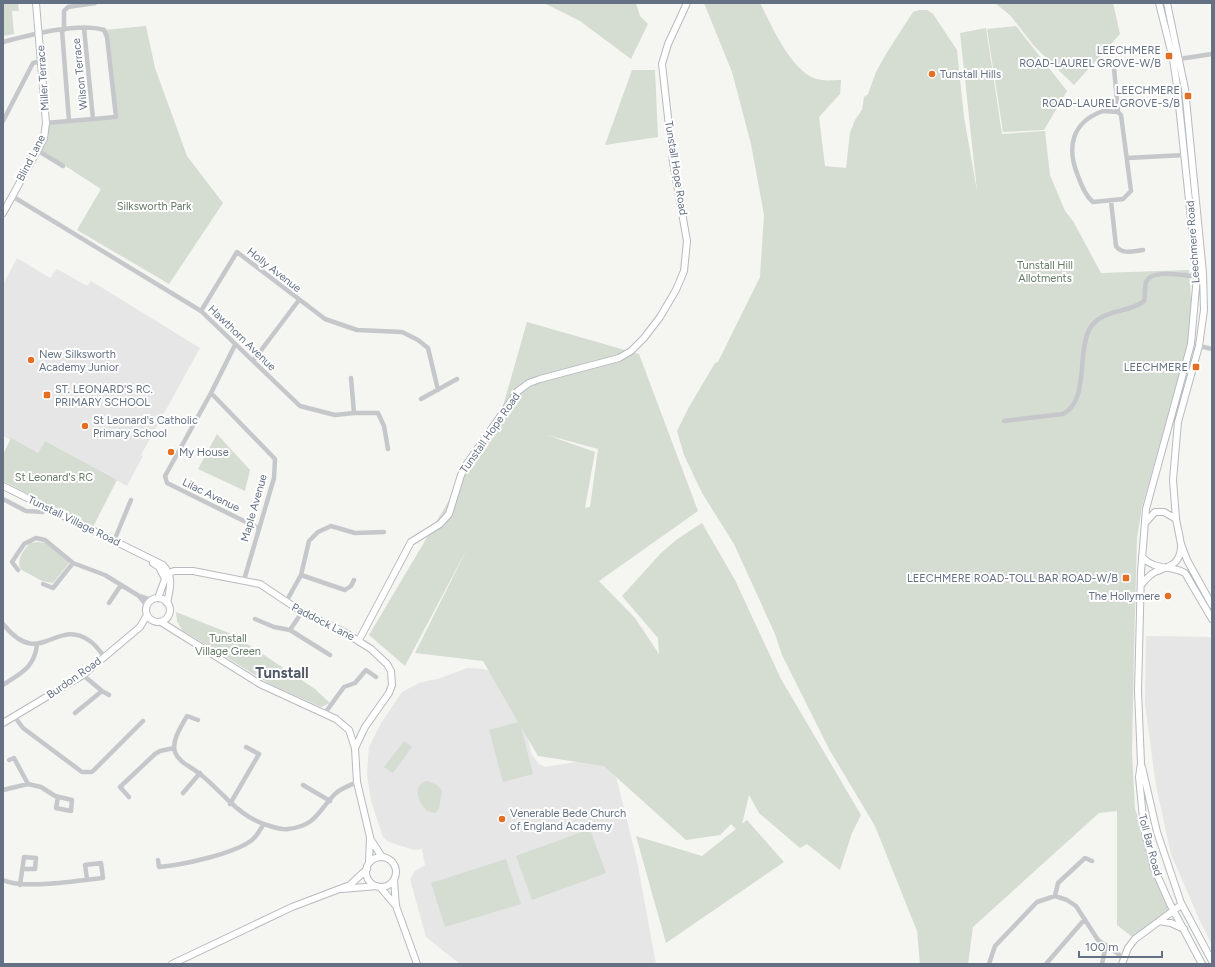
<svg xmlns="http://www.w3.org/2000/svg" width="1215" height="967" viewBox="0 0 1215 967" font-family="Figtree,sans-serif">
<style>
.built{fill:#e5e6e5}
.green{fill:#d5dcd2;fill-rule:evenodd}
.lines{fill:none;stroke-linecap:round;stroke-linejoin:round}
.secondary-casing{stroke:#b7babf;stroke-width:8}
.street{stroke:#c5c7cb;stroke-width:4.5}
.secondary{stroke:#fff;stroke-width:6}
.poi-dot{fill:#e46f23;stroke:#fff;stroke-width:1.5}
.labels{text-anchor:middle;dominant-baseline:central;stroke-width:4;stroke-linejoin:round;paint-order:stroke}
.poi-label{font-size:11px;fill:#647083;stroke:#fff;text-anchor:start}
.street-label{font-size:11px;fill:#647083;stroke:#fff}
.park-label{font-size:11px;fill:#647a63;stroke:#fff}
.district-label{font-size:15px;font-weight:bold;fill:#525a68;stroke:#fff}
</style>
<rect width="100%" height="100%" fill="#f5f5f1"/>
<path class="built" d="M17,258l33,20 7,-9 30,17 4,-5 109,67 -59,107 2,1 -16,30 -82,-45 -7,12 -35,-17v-151z
M1146,636l64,1 2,2v306l-13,-26 -28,-65 -15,-68 -11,-82z
M467,668l16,1 14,4 28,55 7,27 7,9 6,3 37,-6 17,2 10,5 7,8 21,85 19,103h-196l-34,-27 -16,-58 5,-8 10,-6 -3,-16 -8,1 -25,-8 -6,-5 -12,-36 -4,-27 2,-27 12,-24 21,-31 17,-9 22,-5z"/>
<path class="green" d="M3,3h15l1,8h-7l2,23 -11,2z
M544,3h92l4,13 8,8 -17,35 -51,-38z
M704,3h56c12,23 33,74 62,77 6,1 13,0 19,0l-1,14 -21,23 6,49 21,2 4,-35 5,-13 7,-10 2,-13 4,-3 8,-22 10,-18 27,-42 6,-2h8l6,4 24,36 7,67 13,74 -17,-158 26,-5 16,106 43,-3 5,44 15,36 8,10 28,52 88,-3 3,39 -3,32 -47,166 -5,31 -3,113 -2,102 3,56 38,101 -38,29 -18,-14v-114l-18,2 -126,114 -5,37h-48l-3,-33 -42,-105 -46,-77 -47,-94 -7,-21 -41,-90 -32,-51 -18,-38 -7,-24 12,-24 26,-44 3,-1 42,-85 4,-62 -13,-71 -19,-72z
M995,3h118l7,31 -46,51 -40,-39 -23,-30z
M146,26l9,42 32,88 36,47 -54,81 -92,-54 24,-41 -62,-40 7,-26 72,-4 -14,-89z
M1016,26l51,65 -23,39 -41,2 -16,-103z
M632,70h23l3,67 -53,8z
M527,322l112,32 59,157 -99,70 36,37 24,36 -1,-16 -36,-42 39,-43 15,-13 26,-17 33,57 46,99 80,136 -9,18 -12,37 -33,-26 -7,4 -41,-35 -10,-18 -7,29 5,-4 37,42 -118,81 -30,-107 66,20 34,-27 -5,-5 -11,11 -34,5 -82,-74 -66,-10 -17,-29 12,47 -30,8 -14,-52 29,-8 -35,-61 -68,-8 53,-106 -63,119 -36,-31 132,-222zM547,435l51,14 -8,58 -5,1 10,-56z
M217,434l33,36 -5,21 -47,-22z
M11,438l27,15 7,-12 72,39 -24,47 -90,-46v-26z
M38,542l7,1 25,19 -17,21 -11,-2 -22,-12c-3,-11 3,-18 10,-26z
M176,612l58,23 81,54 15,14 -9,4 -51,-23 -88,-54 -5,-9z
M404,741l8,6 -19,26 -9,-6z
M427,781l10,4 5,5 -3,19 -4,4 -8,-2c-8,-8 -16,-26 0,-30z
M590,829l16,44 -74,27 -16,-44z
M506,859l15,45 -76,23 -14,-44z"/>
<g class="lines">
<defs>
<path id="secondary" d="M1159,3l14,56 4,27 20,190 -6,68 -45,165 -5,63 -3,119 3,72 -2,14 5,51 10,40 16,36 32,60
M1167,3l18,86 18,184 1,37 -5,36 -21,76 -5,58 3,39 5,25 6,16 25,45
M3,213l41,-75 2,-15 -10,-120
M3,486l160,79c11,11 7,24 4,38
M1145,523l10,-11h9l12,7
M1142,557c15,15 28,7 43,16l27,46
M153,563l6,4 6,12 -7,19
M164,575l10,-4h19l67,13 42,28 42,20 27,17 16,15 4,7 1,14 -3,8 -24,34 -10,21
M1141,585c4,-5 8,-10 14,-13 14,-6 25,-7 26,-25
M146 610a12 12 0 1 1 24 0a12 12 0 1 1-24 0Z
M161,622l99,62 76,35 13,11 6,18 2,34 13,55 -1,26
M359,640l52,-98 29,-18 9,-10 12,-39 5,-10 52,-74 11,-8 11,-4 79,-21 12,-7 13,-13 16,-21 16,-27 8,-19 3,-30 -14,-79 -11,-98 6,-20 19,-41
M3,723l80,-48 57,-48 7,-12
M1142,767l15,65 24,71 31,58
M371,840l11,17
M366 872a15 15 0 1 1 30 0a15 15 0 1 1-30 0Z
M394,880l2,26 21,58
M380,887l16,19
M342,889l35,-3
M1159,921l12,2 13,6
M172,964l120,-57 58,-22 17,-16
M1122,964l6,-16 7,-9 46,-34"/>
</defs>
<use href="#secondary" class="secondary-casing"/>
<path class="street" d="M84,28l9,91
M62,30l7,91
M64,30v-19l4,-4 27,-4
M3,42c27,-7 75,-20 101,-12l3,7 9,80 -70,6
M1179,59l33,-5
M1114,68l4,44
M1103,111l15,1 3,3 10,76 -8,8 -30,3c-8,-7 -11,-16 -15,-26 -12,-29 -6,-54 25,-65z
M3,121l30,-58 9,-2
M37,150l26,16
M1127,158l58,-3
M12,196l189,115 99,95 35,9 19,-2h24l6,13 4,23
M1111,201l5,45c6,9 18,5 27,4
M201,311l36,-59 88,67 32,11 45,2 16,8 10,8 10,42
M235,345l-24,48 -46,83 2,7 91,45
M1199,346l13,3
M253,361l46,-61
M351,378l3,35
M211,393l64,66 -1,19 -30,102
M421,399l36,-20
M1004,421l59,-7c26,-13 14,-60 26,-84 11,-22 40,-16 55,-29 2,-7 0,-13 2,-19 5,-13 34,-7 45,-6l6,-6
M3,499l23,12 17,1 2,-5
M114,541l17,-41
M18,570l-6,-8 12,-18 12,-6 9,2 28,23 32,12 34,21 13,4
M301,575l44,15 6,-4 3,-6
M43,584l10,4 20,-25
M139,596l8,10
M286,602l15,-27 8,-34 9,-9 13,-6 24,7 29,-1
M109,603l12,-18
M255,619l19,8 16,3 12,-18
M3,624c38,47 52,-8 87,17 6,4 10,11 15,16
M290,630l40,25
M3,685c18,-12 31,-17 34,-40
M102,691l7,4
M75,713l27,-22 -19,-16
M325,713l19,-26 11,-4 11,-13 10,7
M14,716l9,12 59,44h10l51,-51
M198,720l-11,-4c-5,9 -16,25 -12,36 4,11 17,15 25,22 24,19 39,44 70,52 6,2 12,4 18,3 28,-3 30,-18 47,-35 6,-6 14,-8 22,-12
M9,760l5,-2 14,26
M303,785l27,16
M3,790l25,-6 13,3 14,9 17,4 -1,11 -15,-3 2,-11
M183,793l17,-20
M129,797l-9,-10 35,-33 5,-3 14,-3
M230,804l29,-50 -13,-7
M158,860l1,7c23,-2 75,-13 93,-27 5,-4 8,-10 11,-15
M3,880c19,10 77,0 100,-2l-2,-15 -16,2 2,14
M20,885l4,-28 12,1 -1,11h-13
M1055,896l3,-13 27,-25 7,3
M989,964l6,-18 42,-44 18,-6 12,4 9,6 22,34 26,18
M1046,964l38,-44
M1102,964l4,-19"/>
<use href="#secondary" class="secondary"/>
</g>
<g class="poi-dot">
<rect x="1165" y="52" width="8" height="8" rx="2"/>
<circle cx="932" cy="74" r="4"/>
<rect x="1184" y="92" width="8" height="8" rx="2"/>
<circle cx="31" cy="360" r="4"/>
<rect x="1192" y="363" width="8" height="8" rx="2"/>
<rect x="43" y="391" width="8" height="8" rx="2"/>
<circle cx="85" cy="426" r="4"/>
<circle cx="171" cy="452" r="4"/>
<rect x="1122" y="574" width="8" height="8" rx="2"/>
<circle cx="1168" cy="596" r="4"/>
<circle cx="502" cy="819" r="4"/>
</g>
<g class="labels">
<g class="poi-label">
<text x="1161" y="50" text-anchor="end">LEECHMERE<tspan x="1161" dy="13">ROAD-LAUREL GROVE-W/B</tspan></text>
<text x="940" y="74">Tunstall Hills</text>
<text x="1180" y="90" text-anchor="end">LEECHMERE<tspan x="1180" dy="13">ROAD-LAUREL GROVE-S/B</tspan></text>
<text x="39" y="354">New Silksworth<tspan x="39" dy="13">Academy Junior</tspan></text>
<text x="1188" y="367" text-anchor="end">LEECHMERE</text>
<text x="55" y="389">ST. LEONARD'S RC.<tspan x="55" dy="13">PRIMARY SCHOOL</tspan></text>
<text x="93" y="420">St Leonard's Catholic<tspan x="93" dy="13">Primary School</tspan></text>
<text x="179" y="452">My House</text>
<text x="1118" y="578" text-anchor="end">LEECHMERE ROAD-TOLL BAR ROAD-W/B</text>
<text x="1160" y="596" text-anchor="end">The Hollymere</text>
<text x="510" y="813">Venerable Bede Church<tspan x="510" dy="13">of England Academy</tspan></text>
</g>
<g class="street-label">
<text transform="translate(80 74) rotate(-96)">Wilson Terrace</text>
<text transform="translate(43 78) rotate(-94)">Miller Terrace</text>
<text transform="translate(31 158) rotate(-63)">Blind Lane</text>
<text transform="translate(676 168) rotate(81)">Tunstall Hope Road</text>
<text transform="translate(1193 242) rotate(-94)">Leechmere Road</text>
<text transform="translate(274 270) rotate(38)">Holly Avenue</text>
<text transform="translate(242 338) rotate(44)">Hawthorn Avenue</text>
<text transform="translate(490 433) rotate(-55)">Tunstall Hope Road</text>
<text transform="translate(211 495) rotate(26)">Lilac Avenue</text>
<text transform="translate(254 508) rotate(-74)">Maple Avenue</text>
<text transform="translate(74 521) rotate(26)">Tunstall Village Road</text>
<text transform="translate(323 622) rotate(27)">Paddock Lane</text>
<text transform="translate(74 678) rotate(-35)">Burdon Road</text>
<text transform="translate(1150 845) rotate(75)">Toll Bar Road</text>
</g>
<g class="park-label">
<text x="154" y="206">Silksworth Park</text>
<text x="1045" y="265">Tunstall Hill<tspan x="1045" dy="13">Allotments</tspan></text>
<text x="54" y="477">St Leonard's RC</text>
<text x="228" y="638">Tunstall<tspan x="228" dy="13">Village Green</tspan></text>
</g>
<g class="district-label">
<text x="282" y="673">Tunstall</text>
</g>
</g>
<rect width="1215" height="967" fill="none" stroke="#647083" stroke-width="8"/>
<path d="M1079 951v6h83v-6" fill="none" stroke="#647083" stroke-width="2"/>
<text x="1085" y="951" font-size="12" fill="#647083" stroke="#ffffff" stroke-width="3" paint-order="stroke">100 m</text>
</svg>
